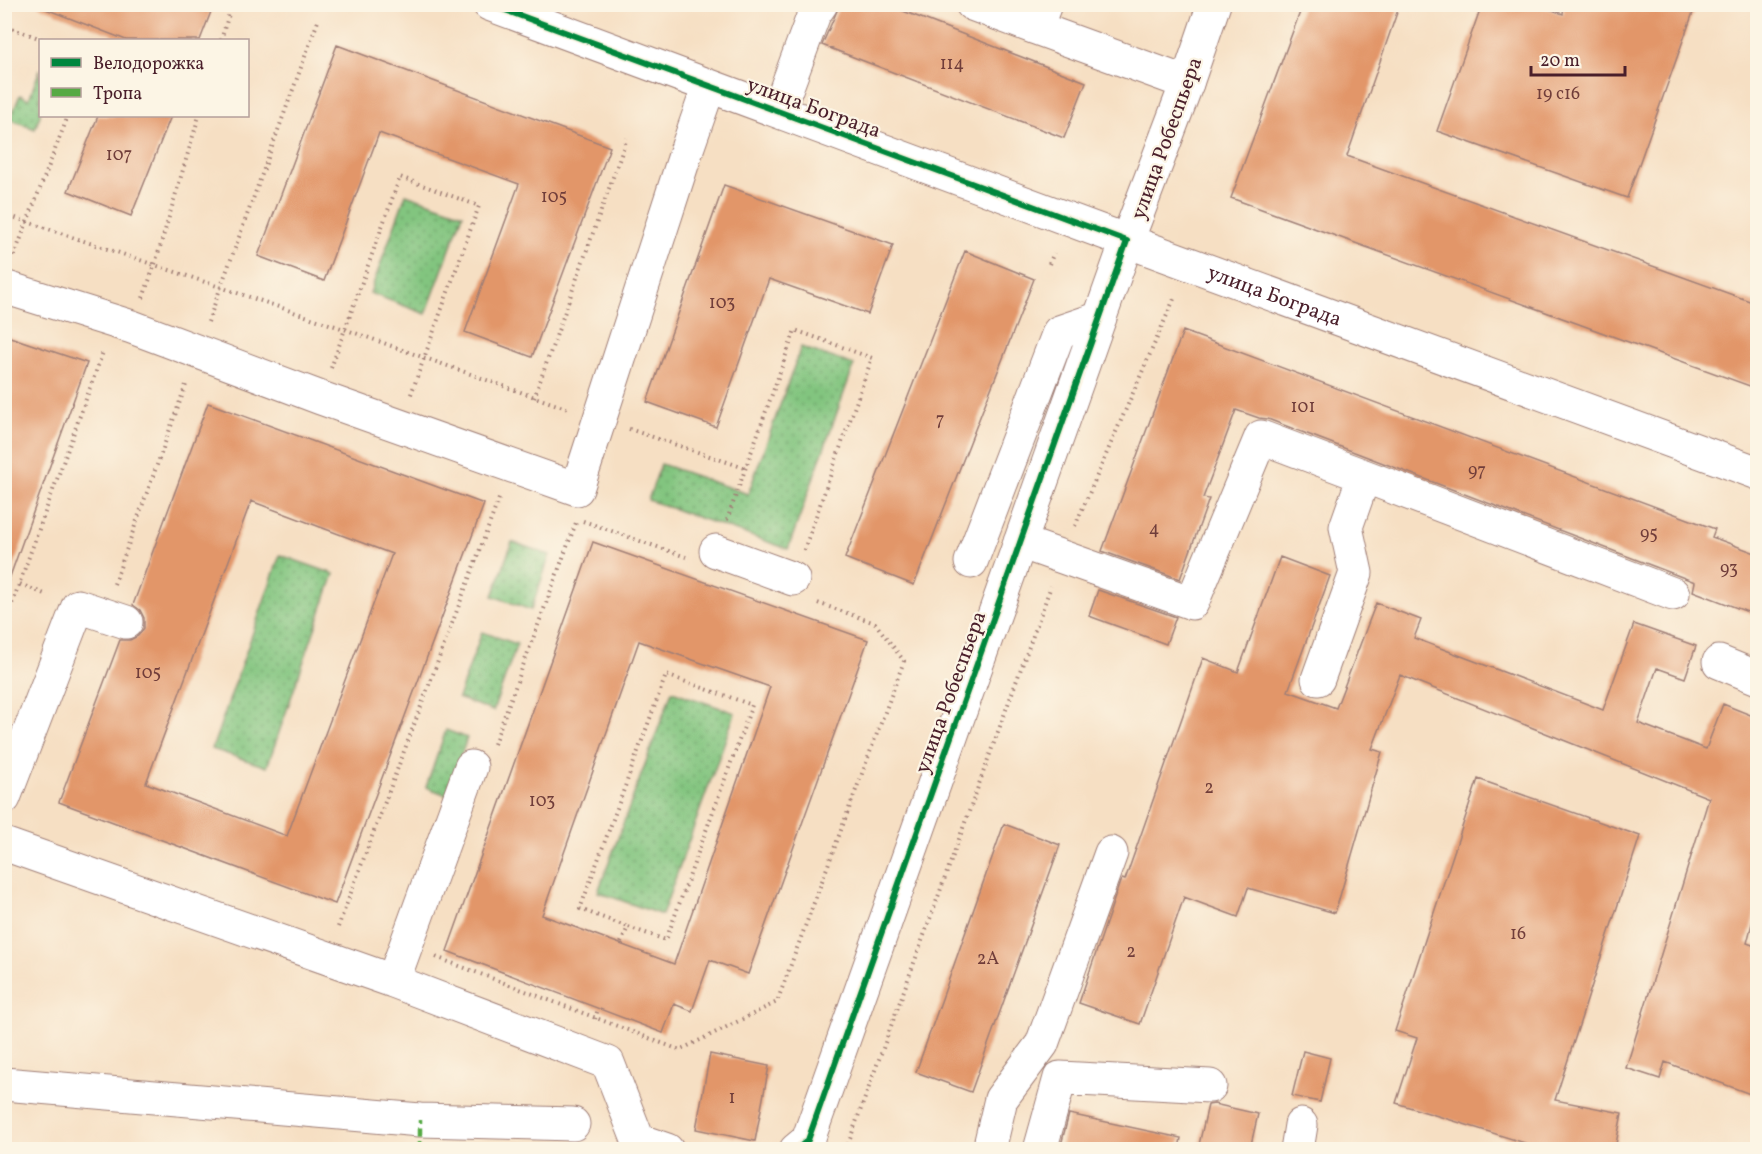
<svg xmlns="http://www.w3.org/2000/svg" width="1762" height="1154" viewBox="0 0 1762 1154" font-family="Vollkorn,serif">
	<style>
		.park { fill: url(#park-dots); stroke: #667255; stroke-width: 1.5 }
		.building { fill: #e29669; fill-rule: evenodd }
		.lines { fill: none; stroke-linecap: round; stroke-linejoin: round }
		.minor-casing { stroke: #a07f77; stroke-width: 35 }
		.major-casing { stroke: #a07f77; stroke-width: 35 }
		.path { stroke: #a07f77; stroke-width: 4; stroke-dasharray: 1.5 4.5; stroke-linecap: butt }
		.minor { stroke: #fff; stroke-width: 33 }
		.major { stroke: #fff; stroke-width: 33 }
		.quiet { stroke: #57aa44; stroke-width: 4.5; stroke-dasharray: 9 4.5; stroke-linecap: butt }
		.cycleway-casing { stroke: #fcf5e5; stroke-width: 10 }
		.cycleway { stroke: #00873e; stroke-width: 6 }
		.labels { text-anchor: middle; stroke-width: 4.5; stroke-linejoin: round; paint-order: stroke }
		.number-label { font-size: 18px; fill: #703d3a }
		.street-label { font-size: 21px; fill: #4a1f2b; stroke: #fcf5e5 }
	</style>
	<defs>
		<pattern id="park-dots" width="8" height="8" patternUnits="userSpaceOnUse" patternTransform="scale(1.5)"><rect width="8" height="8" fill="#82c57f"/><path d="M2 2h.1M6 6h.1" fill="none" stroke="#6c9f68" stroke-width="1.8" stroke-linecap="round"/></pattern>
	</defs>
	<rect width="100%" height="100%" fill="#fcf5e5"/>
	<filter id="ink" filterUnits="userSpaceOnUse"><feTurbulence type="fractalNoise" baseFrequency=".0167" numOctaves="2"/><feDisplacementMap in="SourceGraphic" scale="12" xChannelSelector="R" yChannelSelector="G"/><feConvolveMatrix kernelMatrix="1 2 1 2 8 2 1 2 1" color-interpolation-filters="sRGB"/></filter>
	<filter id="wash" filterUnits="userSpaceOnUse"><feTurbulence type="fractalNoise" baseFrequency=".008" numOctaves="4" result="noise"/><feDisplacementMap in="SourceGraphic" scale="24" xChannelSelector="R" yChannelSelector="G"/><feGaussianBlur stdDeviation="1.35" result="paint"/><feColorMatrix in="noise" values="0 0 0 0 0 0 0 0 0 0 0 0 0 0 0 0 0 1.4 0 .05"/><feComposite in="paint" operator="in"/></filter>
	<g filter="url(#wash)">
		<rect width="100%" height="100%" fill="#f6dfc3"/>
		<!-- park -->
		<path class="park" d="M 40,69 L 40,115 L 35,129 L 10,119 L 20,95 L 29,99 Z
			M 406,194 L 463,214 L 426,314 L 370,293 Z
			M 801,347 L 854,365 L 788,549 L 648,500 L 661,464 L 748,494 Z
			M 512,542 L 550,555 L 531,610 L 493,596 Z
			M 280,555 L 334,574 L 267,767 L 212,749 Z
			M 482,632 L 517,644 L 493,711 L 458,698 Z
			M 672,691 L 735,713 L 662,915 L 598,892 Z
			M 446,730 L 467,738 L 447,795 L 426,787 Z"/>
		<g id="blocks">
			<!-- building -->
			<path class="building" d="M 38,4 L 214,4 L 200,40 L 126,40 L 38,6 Z
				M 840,4 L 885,4 L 1086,82 L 1064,138 L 822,45 Z
				M 1303,4 L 1400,4 L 1347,156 L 1758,304 L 1758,389 L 1231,198 Z
				M 1482,4 L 1535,4 L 1563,14 L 1564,4 L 1696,4 L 1627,198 L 1437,131 Z
				M 337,45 L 610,147 L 532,357 L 465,332 L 519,184 L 379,133 L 324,281 L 258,256 Z
				M 98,116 L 171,116 L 131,216 L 68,191 Z
				M 724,185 L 893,245 L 868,314 L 769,279 L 716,427 L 647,402 Z
				M 965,251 L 1034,279 L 914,585 L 845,558 Z
				M 1183,331 L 1715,529 L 1712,537 L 1758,554 L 1758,616 L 1693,591 L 1695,582 L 1268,419 L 1259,418 L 1236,410 L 1203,498 L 1209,499 L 1180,579 L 1102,551 Z
				M 4,335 L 87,363 L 8,582 L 4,581 Z
				M 208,403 L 484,504 L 335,904 L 59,802 L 120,640 L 130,640 L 138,636 L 144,628 L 144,618 L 140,610 L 133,605 ZM 251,501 L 392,554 L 287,836 L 146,783 Z
				M 593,542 L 868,640 L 748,974 L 710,960 L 692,1011 L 674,1004 L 663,1033 L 447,951 ZM 639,641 L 770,687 L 674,964 L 542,915 Z
				M 1280,557 L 1330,576 L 1288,691 L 1336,708 L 1376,603 L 1421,620 L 1414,638 L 1603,710 L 1634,624 L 1696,646 L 1685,678 L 1657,668 L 1638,723 L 1706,749 L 1723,704 L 1758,718 L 1758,900 L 1747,943 L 1758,947 L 1758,1097 L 1665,1062 L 1660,1079 L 1626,1068 L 1709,798 L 1400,675 L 1372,749 L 1382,752 L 1335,913 L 1248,888 L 1238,917 L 1184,897 L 1140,1024 L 1079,1003 L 1120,882 L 1122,879 L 1125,880 L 1203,658 L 1238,672 Z
				M 1098,590 L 1176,617 L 1166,644 L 1089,616 Z
				M 1478,779 L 1640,836 L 1555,1100 L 1622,1113 L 1615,1149 L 1544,1149 L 1396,1103 L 1417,1038 L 1395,1031 Z
				M 1004,824 L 1060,845 L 971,1092 L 916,1072 Z
				M 1303,1051 L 1330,1058 L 1320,1102 L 1292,1096 Z
				M 710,1054 L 769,1066 L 755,1141 L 696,1129 Z
				M 1214,1104 L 1258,1114 L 1250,1149 L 1198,1149 L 1208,1105 Z
				M 1069,1114 L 1181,1138 L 1179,1149 L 1060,1149 Z"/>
		</g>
	</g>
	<g filter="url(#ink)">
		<use href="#blocks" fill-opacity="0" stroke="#a07f77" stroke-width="1.5"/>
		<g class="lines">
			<defs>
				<path id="minor" d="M 489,4 L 1127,241 L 808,1140 L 796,1150
					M 972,4 L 1036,28 L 1045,4
					M 1036,28 L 1187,83
					M 778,111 L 814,14 L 821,4
					M 4,287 L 132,327 L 321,398 L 577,489 L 688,146 L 709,86
					M 1020,542 L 1192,603 L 1261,437 L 1364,476
					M 716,551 L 793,579
					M 971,562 L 1059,332 L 1100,318
					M 1719,662 L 1758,678
					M 1318,679 L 1356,573 L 1346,527 L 1364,476 L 1673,594
					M 471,767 L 393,981 L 608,1063 L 638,1140 L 667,1150
					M 4,798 L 78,606 L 126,622
					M 4,844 L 393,981
					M 4,1084 L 420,1120 L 573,1124
					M 989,1150 L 1001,1099 L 1042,1044 L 1111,853
					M 1040,1150 L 1060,1078 L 1210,1086
					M 1297,1150 L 1301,1125"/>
				<g id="major">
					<path id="s1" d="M 1214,4 L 1187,83 L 1127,241 L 1758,473"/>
				</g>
			</defs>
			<!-- minor casing -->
			<use href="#minor" class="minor-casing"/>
			<!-- major casing -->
			<use href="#major" class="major-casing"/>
			<!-- path -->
			<path class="path" d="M 221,40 L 232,4
				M 4,43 L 11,28 L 44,40
				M 4,214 L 344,329 L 571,410
				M 14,256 L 68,116
				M 1049,264 L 1054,253
				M 143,298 L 155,264 L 199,116
				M 208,322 L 318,21
				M 331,368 L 400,177 L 479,206 L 410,397
				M 534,398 L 627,138
				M 629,429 L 745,468
				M 727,520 L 795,330 L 872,358 L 804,550
				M 583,521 L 686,557
				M 1075,526 L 1174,299
				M 20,584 L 47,595
				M 114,584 L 187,382
				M 4,626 L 103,352
				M 494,744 L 577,520
				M 338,927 L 500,496
				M 621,943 L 628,927 L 666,940 L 752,705 L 666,675 L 580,909 L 628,927
				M 436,957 L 680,1050 L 777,1002 L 904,661 L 875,623 L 815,602
				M 595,1019 L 598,1009
				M 846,1150 L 1051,586"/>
			<!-- minor -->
			<use href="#minor" class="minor"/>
			<!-- major -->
			<use href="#major" class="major"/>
			<!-- quiet -->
			<path class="quiet" d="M 420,1150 L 420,1120"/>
			<defs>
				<path id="cycleway" d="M 489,4 L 1127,241 L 808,1140 L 796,1150"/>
			</defs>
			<!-- cycleway casing -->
			<use href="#cycleway" class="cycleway-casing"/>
			<!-- cycleway -->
			<use href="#cycleway" class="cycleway"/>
		</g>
	</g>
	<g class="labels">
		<!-- number labels -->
		<g class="number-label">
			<text x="952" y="69">114</text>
			<text x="1558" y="99">19 с16</text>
			<text x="119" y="160">107</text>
			<text x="554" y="202">105</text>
			<text x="722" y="308">103</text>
			<text x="1303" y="412">101</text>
			<text x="940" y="425">7</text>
			<text x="1477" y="476">97</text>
			<text x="1154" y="534">4</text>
			<text x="1649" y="539">95</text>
			<text x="1729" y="574">93</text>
			<text x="148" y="678">105</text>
			<text x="1209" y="793">2</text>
			<text x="542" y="806">103</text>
			<text x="1518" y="939">16</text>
			<text x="1131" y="957">2</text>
			<text x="988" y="964">2А</text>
			<text x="732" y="1103">1</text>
		</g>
		<!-- street labels -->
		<g class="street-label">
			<text transform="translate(814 107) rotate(20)" y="7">улица Бограда</text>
			<text transform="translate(1166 138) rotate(-70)" y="7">улица Робеспьера</text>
			<text dy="7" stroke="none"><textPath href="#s1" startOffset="410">улица Бограда</textPath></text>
			<text transform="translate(950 692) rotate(-70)" y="7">улица Робеспьера</text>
		</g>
	</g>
	<!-- margin -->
	<rect width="1762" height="1154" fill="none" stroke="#fcf5e5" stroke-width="24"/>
	<!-- legend -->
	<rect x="39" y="39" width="210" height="78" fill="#fcf5e5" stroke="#b59f9b" stroke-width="1.5"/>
	<rect x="51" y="58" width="30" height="9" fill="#00873e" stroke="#b59f9b" stroke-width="1.5"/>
	<text x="93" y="69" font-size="18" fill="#4a1f2b">Велодорожка</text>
	<rect x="51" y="88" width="30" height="9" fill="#57aa44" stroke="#b59f9b" stroke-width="1.5"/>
	<text x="93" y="99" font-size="18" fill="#4a1f2b">Тропа</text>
	<!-- scale -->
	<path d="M1531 66v9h94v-9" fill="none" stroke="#4a1f2b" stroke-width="3"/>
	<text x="1540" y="66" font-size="18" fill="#4a1f2b" stroke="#fcf5e5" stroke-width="4.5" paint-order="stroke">20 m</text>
</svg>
